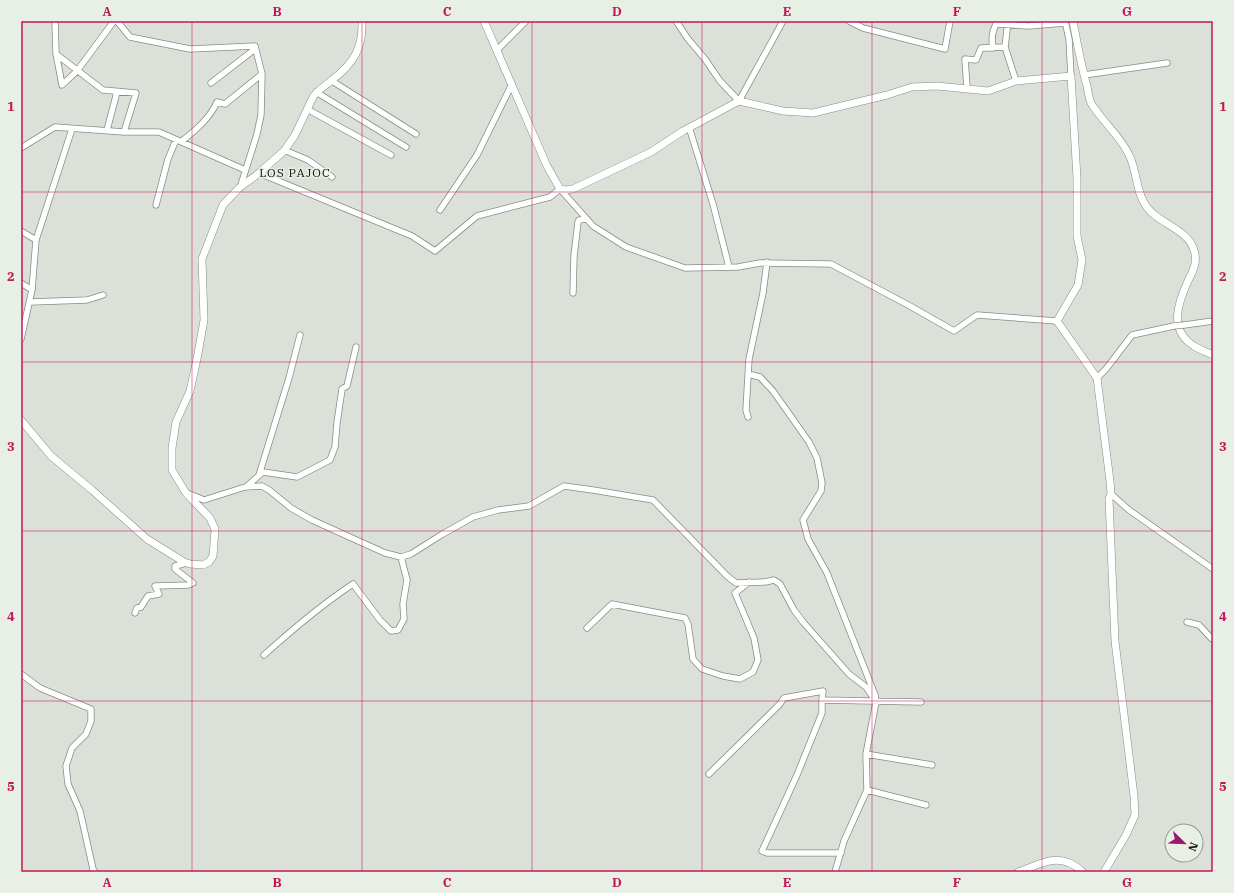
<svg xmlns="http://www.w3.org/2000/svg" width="1234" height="893" viewBox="0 0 1234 893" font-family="'IBM Plex Serif',serif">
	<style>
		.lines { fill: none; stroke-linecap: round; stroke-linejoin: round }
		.minor-casing { stroke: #878c84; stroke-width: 7 }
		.tertiary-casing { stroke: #878c84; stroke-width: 8 }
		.minor { stroke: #fff; stroke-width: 5.5 }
		.tertiary { stroke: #fff; stroke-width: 7 }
		.minor-bridge-casing { stroke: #878c84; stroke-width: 7; stroke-linecap: butt }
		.minor-bridge { stroke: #fff; stroke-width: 5.5 }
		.grid { fill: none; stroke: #c2185b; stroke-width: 1; stroke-opacity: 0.55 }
		.labels { text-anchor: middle; stroke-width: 3; stroke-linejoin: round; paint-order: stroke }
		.quarter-label { font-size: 12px; letter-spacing: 1px; fill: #141713; stroke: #e8efe5 }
		.neatline { fill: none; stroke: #c2185b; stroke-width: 1.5 }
		.grid-label { font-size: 13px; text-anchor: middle; font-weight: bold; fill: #c2185b }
	</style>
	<rect width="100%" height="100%" fill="#dbe1d8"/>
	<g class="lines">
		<defs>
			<path id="minor" d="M 55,21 L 56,53 L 62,85 L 77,71 L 114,21
				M 117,21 L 130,37 L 190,49 L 255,46 L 262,74 L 261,115 L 257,134 L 240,188
				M 676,21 L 688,39 L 705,59 L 720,81 L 739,101 L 783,21
				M 849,21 L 863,28 L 945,49 L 950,21
				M 1008,21 L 1005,47 L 1016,81
				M 1065,21 L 1069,39 L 1071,76
				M 993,48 C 991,39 992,32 996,24 L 1029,26 L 1065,23
				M 497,50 L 526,21
				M 56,54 L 103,90 L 136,93 L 124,132
				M 1084,75 L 1167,63
				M 332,81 L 416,134
				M 211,83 L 255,49
				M 967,88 L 965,59 L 976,60 L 981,48 L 1005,47
				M 316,92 L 406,147
				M 307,109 L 391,155
				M 689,127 L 713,204 L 729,267
				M 107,130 L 117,92
				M 182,141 C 196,130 210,118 217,102 L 225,104 L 262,74
				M 21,148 L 55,127 L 124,132 L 159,132 L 245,170
				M 284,150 L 308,160 L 332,177
				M 259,173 L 412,236 L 435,251 L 477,216 L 550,197 L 560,189 L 593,226 L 626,247 L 685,268 L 738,267 L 760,263 L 831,264 L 910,306 L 954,331 L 977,315 L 1057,321
				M 156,205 L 168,159 L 176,140
				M 440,210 L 477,155 L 512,84
				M 21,231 L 36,240
				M 21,283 L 32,290
				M 573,293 L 574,256 L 578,222 L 579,220 L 587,219
				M 30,302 L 87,300 L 103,295
				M 1184,325 L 1213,321
				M 21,339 L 32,290 L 36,240 L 72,129
				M 752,375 L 760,377 L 773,391 L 809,442 L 817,458 L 822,483 L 821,491 L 803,520 L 808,539 L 827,573 L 875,695 L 876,702 L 866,754 L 867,790 L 844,841 L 835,872
				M 1097,378 L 1106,369 L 1132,335 L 1174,326
				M 748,417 L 746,410 L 749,359 L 763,293 L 767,262
				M 259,475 L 289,378 L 300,335
				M 246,487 L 263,472 L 297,477 L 330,460 L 335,447 L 337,423 L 342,389 L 347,386 L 356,347
				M 187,493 L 204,500 L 245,487 L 262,486 L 269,490 L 291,508 L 312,520 L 385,553 L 401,557 L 411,554 L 441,535 L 473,517 L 498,510 L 529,506 L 564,486 L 593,490 L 653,500 L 727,576 L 736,583 L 765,582 L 774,580 L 780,584 L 794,610 L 803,622 L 849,674 L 866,687 L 876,702
				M 1111,494 L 1129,510 L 1213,569
				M 135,613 L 137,608 L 141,607 L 148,596 L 159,594 L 155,586 L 188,585 L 193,583 L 175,569 L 175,566 L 183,564 L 184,562
				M 1187,622 L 1199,625 L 1212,639 L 1213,639
				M 587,628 L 612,604 L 685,618 L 688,624 L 693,659 L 702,669 L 723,676 L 740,679 L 753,672 L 758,660 L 754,638 L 735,593 L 749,582
				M 264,655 C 293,629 321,605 353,584 L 380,620 L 391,631 L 398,630 L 404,619 L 403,604 L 407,580 L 401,557
				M 21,674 L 40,688 L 91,709 L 91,721 L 86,734 L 72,748 L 66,766 L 68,784 L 80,811 L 93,869 L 95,872
				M 822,700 L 822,713 L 797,775 L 762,851 L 767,853 L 841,853
				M 866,754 L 932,765
				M 709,774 L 779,705 L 784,698 L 823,691 L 822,700 L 921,702
				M 867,790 L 926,805"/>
			<path id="tertiary" d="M 484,21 L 547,166 L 560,189 L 566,190 L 573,189 L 651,152 L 683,131 L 739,101 L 783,111 L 813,113 L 887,95 L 912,87 L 937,86 L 988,91 L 1016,81 L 1071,76 L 1077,178 L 1077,236 L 1082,260 L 1078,285 L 1057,321 L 1097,378 L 1110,481 L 1111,494 L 1109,499 L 1115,641 L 1134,796 L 1135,815 L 1126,835 L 1104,872
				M 1073,21 C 1077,43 1081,65 1087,86 C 1088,92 1089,98 1091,103 C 1093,107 1096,110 1098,113 C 1109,128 1123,140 1130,157 C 1137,172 1136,192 1146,206 C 1158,224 1187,228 1194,250 C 1198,262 1193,271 1188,281 C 1178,303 1168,330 1194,346 C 1200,350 1207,352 1213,355
				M 21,420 L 51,456 L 92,490 L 147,539 L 184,562 L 190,564 L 203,565 L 209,562 L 213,556 L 215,529 L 210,518 L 186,493 L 172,470 L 172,448 L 176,422 L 190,391 L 197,359 L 204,320 L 202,259 L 223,205 L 239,188 L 259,173 L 284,151 L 295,135 L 313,97 C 318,90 325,86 332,80 C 353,64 363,49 362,21
				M 1018,872 C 1043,863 1060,851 1083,872"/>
		</defs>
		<!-- minor casing -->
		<use href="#minor" class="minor-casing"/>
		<!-- tertiary casing -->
		<use href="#tertiary" class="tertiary-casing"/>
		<!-- minor -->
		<use href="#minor" class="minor"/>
		<!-- tertiary -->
		<use href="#tertiary" class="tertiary"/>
		<defs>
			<path id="minor-bridge" d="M 1174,326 L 1184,325"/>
		</defs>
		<!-- minor-bridge casing -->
		<use href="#minor-bridge" class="minor-bridge-casing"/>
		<!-- minor-bridge -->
		<use href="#minor-bridge" class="minor-bridge"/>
	</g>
	<!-- grid -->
	<path class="grid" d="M 192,21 L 192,872M 362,21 L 362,872M 532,21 L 532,872M 702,21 L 702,872M 872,21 L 872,872M 1042,21 L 1042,872M 21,192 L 1213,192M 21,362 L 1213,362M 21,531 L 1213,531M 21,701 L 1213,701"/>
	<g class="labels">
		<!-- quarter labels -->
		<g class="quarter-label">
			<text x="295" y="177">LOS PAJOC</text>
		</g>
	</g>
	<!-- border -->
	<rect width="1234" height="893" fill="none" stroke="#e8efe5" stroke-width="44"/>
	<!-- north arrow -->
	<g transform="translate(1184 843) rotate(113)"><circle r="19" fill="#e8efe5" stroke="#939991"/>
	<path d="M0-3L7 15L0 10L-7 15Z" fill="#991a70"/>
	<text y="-6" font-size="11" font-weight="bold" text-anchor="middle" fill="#141713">N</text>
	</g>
	<rect x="22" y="22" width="1190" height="849" class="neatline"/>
	<g class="grid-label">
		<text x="107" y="16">A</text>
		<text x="277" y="16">B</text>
		<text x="447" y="16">C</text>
		<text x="617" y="16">D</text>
		<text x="787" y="16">E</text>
		<text x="957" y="16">F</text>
		<text x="1127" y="16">G</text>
		<text x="11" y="111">1</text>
		<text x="1223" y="111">1</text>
		<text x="11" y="281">2</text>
		<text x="1223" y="281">2</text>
		<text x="11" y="451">3</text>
		<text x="1223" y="451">3</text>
		<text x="11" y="621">4</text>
		<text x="1223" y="621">4</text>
		<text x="11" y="791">5</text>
		<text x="1223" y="791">5</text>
		<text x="107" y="887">A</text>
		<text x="277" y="887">B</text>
		<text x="447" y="887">C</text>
		<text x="617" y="887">D</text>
		<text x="787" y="887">E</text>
		<text x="957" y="887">F</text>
		<text x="1127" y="887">G</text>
	</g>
</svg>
